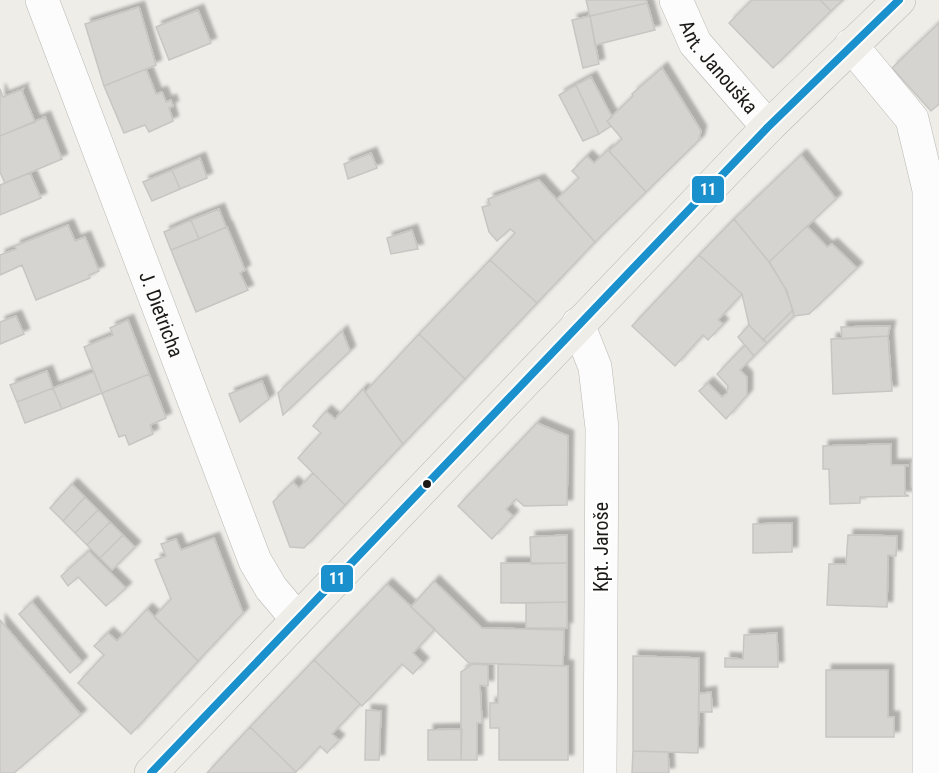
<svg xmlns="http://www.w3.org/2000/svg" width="939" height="773" viewBox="0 0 939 773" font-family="'Roboto Condensed',sans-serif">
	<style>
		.building { fill: #d5d4d0; stroke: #c8c6c2; stroke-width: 1.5; filter: url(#shadow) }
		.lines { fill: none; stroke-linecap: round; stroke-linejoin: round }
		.minor-casing { stroke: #b9b8b4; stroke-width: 34 }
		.secondary-casing { stroke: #b9b8b4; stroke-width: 34 }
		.minor { stroke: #fcfcfc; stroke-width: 33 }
		.secondary { stroke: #efede8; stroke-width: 33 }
		.bus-1-casing { stroke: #fff; stroke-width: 12 }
		.bus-1 { stroke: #1a91cc; stroke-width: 8 }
		.bus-dot { fill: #1b1916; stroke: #fff; stroke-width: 2 }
		.labels { text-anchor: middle; stroke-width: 5; stroke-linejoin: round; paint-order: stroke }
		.street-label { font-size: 20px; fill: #1b1916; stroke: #fff }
		.line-badge { stroke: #fff; stroke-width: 2 }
		.badge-label { font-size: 16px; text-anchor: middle; font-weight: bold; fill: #fff }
	</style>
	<defs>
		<filter id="shadow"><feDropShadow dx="5.5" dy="-5.5" stdDeviation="1.5" flood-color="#0004"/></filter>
	</defs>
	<rect width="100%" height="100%" fill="#eeede8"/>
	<!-- building -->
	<path class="building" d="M 586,0 L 646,0 L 647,3 L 590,16 Z
		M 752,0 L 820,0 L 831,11 L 773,68 L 729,23 Z
		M 820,0 L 843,0 L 831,11 Z
		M 647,3 L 655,30 L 595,45 L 590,16 Z
		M 139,7 L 156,65 L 104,86 L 85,24 Z
		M 198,10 L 211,43 L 169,60 L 156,27 Z
		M 590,16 L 599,64 L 583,68 L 572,20 Z
		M 939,23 L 939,104 L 931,111 L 892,68 Z
		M 662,68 L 701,131 L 699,140 L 646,192 L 609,151 L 622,139 L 607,121 L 633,96 L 632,94 Z
		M 146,69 L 156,94 L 162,92 L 166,102 L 171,100 L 173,106 L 169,108 L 173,121 L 149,132 L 145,125 L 124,133 L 104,86 Z
		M 591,77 L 612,117 L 607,121 L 611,126 L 599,134 L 576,85 Z
		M 576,85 L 599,134 L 583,141 L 559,95 Z
		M 0,89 L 3,97 L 23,89 L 22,91 L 35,122 L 0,136 Z
		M 45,117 L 62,159 L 5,183 L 0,172 L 0,136 Z
		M 608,150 L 646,192 L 595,242 L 557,199 L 579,178 L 572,171 L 587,156 L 594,163 Z
		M 371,153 L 377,168 L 348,179 L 344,164 Z
		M 801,155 L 836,199 L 769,262 L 734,219 Z
		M 200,158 L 207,178 L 180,189 L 172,170 Z
		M 172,170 L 180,189 L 152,201 L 143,182 Z
		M 30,173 L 41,198 L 0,215 L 0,185 Z
		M 539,180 L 595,242 L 537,303 L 490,260 L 515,233 L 510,229 L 497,241 L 489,232 L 482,207 L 490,205 L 488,199 Z
		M 219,209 L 226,227 L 199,239 L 191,220 Z
		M 734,219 L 770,263 L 785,288 L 793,310 L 763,340 L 749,325 L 742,294 L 699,255 Z
		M 191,220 L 199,239 L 171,250 L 164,232 Z
		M 68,225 L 75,241 L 85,237 L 99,271 L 89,275 L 90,278 L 36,300 L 22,265 L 0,275 L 0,255 L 16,249 L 15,246 Z
		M 807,226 L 827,247 L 832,244 L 857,268 L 809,314 L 794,316 L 787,291 L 769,262 Z
		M 227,227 L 245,270 L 240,273 L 248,290 L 196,312 L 171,250 Z
		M 412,230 L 418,249 L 391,254 L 387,238 Z
		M 699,255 L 742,294 L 718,320 L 723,324 L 708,340 L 703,335 L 675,366 L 632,326 Z
		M 490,260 L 537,303 L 465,379 L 419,334 Z
		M 793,310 L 794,316 L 767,343 L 763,340 Z
		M 16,316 L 24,334 L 0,344 L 0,322 Z
		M 128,320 L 149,374 L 102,393 L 84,347 L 113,335 L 110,328 Z
		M 749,325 L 767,343 L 754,356 L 738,337 Z
		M 890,326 L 888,336 L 842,339 L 841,327 Z
		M 342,331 L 350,351 L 283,415 L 278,393 Z
		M 419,334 L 465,379 L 403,444 L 365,392 Z
		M 888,336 L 892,391 L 833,394 L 831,339 Z
		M 745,345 L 754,356 L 740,370 L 747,377 L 747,395 L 726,419 L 699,391 L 708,383 L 722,397 L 727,393 L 728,386 L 717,374 Z
		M 47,371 L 53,388 L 17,402 L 10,385 Z
		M 94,372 L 102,393 L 62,409 L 53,388 Z
		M 149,374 L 166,418 L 150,425 L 153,434 L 129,445 L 125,435 L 119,437 L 102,393 Z
		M 262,381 L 269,399 L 240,422 L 229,394 Z
		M 53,388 L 62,409 L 25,423 L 17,402 Z
		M 363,389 L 403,444 L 345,505 L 298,458 L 321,433 L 313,426 L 326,411 L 335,419 Z
		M 537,423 L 568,436 L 567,505 L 524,506 L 516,499 L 506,509 L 513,516 L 492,539 L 458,506 Z
		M 891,444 L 891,465 L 908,465 L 908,466 L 905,466 L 905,494 L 909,496 L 860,497 L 860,503 L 830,504 L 829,469 L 823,469 L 823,446 Z
		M 313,473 L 345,505 L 304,548 L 290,547 L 273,502 L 293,482 L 299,488 Z
		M 72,484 L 85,497 L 63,521 L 50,508 Z
		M 85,497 L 98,510 L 75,533 L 63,521 Z
		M 98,510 L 110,522 L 87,545 L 75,533 Z
		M 110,522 L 123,535 L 100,558 L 87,545 Z
		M 792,523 L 792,552 L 753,553 L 753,524 Z
		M 123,535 L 135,547 L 112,570 L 100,558 Z
		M 567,535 L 567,563 L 531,564 L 530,537 Z
		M 848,535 L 897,536 L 896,556 L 888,555 L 887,607 L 827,605 L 829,564 L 846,564 Z
		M 214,538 L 243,613 L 198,661 L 154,617 L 171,599 L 155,560 L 166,556 L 161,544 L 176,539 L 181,550 Z
		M 89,551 L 126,588 L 106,606 L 78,577 L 68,586 L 61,576 Z
		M 501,563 L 567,563 L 567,602 L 501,603 Z
		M 434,581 L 482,628 L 564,630 L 563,666 L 469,663 L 411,607 Z
		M 387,584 L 435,629 L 413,653 L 423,663 L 413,674 L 402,664 L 362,706 L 314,660 Z
		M 32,602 L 82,662 L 70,673 L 19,614 Z
		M 567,602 L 567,628 L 526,628 L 526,603 Z
		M 147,609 L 198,661 L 131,734 L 78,683 L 104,655 L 94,646 L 108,633 L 117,641 Z
		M 0,620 L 81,715 L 14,773 L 0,773 Z
		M 777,633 L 778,667 L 725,667 L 725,658 L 743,659 L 744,635 Z
		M 633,656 L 699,658 L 698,753 L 633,751 Z
		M 314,660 L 360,704 L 332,734 L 339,740 L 327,753 L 320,746 L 296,772 L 250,727 Z
		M 473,664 L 488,665 L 488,686 L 480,685 L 482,723 L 477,723 L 477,760 L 461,760 L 461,672 Z
		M 498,664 L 568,666 L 568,760 L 499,760 L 499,728 L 490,728 L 490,703 L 498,703 Z
		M 826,670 L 888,670 L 888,717 L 894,717 L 894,737 L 826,737 Z
		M 711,692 L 712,712 L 699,712 L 699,694 Z
		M 366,710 L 381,711 L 379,760 L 365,760 Z
		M 250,727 L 296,772 L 295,773 L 207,773 Z
		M 462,729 L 461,760 L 428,760 L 428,730 Z
		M 633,751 L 668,752 L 669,773 L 632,773 Z"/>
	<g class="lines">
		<defs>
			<g id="minor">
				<path id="s1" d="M 42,0 L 255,561 L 271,588 L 297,619"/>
				<path id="s2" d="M 676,0 L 695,43 L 768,127"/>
				<path d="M 851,45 L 912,119 L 929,190 L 929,773"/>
				<path d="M 578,324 L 595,367 L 602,428 L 600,773"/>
			</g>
			<path id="secondary" d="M 151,773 L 768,127 L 899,0"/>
		</defs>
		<!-- minor casing -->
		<use href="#minor" class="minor-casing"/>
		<!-- secondary casing -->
		<use href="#secondary" class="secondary-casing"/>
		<!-- minor -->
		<use href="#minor" class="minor"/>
		<!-- secondary -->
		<use href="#secondary" class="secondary"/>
		<defs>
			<path id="bus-1" d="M 151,773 L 768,127 L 899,0"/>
		</defs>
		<!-- bus-1 casing -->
		<use href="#bus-1" class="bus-1-casing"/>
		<!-- bus-1 -->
		<use href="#bus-1" class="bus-1"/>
	</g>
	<!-- markers -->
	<circle class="bus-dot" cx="427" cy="484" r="5"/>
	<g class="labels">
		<!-- street labels -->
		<g class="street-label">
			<text dy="7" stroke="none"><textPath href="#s2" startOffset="80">Ant. Janouška</textPath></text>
			<text dy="7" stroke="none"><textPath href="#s1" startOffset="336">J. Dietricha</textPath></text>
			<text transform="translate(601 547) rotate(-90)" y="7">Kpt. Jaroše</text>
		</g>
	</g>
	<g class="line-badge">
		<rect x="691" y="175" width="34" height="29" rx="6" fill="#1a91cc"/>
		<rect x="320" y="564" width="34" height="29" rx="6" fill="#1a91cc"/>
	</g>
	<g class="badge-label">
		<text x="708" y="195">11</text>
		<text x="337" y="584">11</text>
	</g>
</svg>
